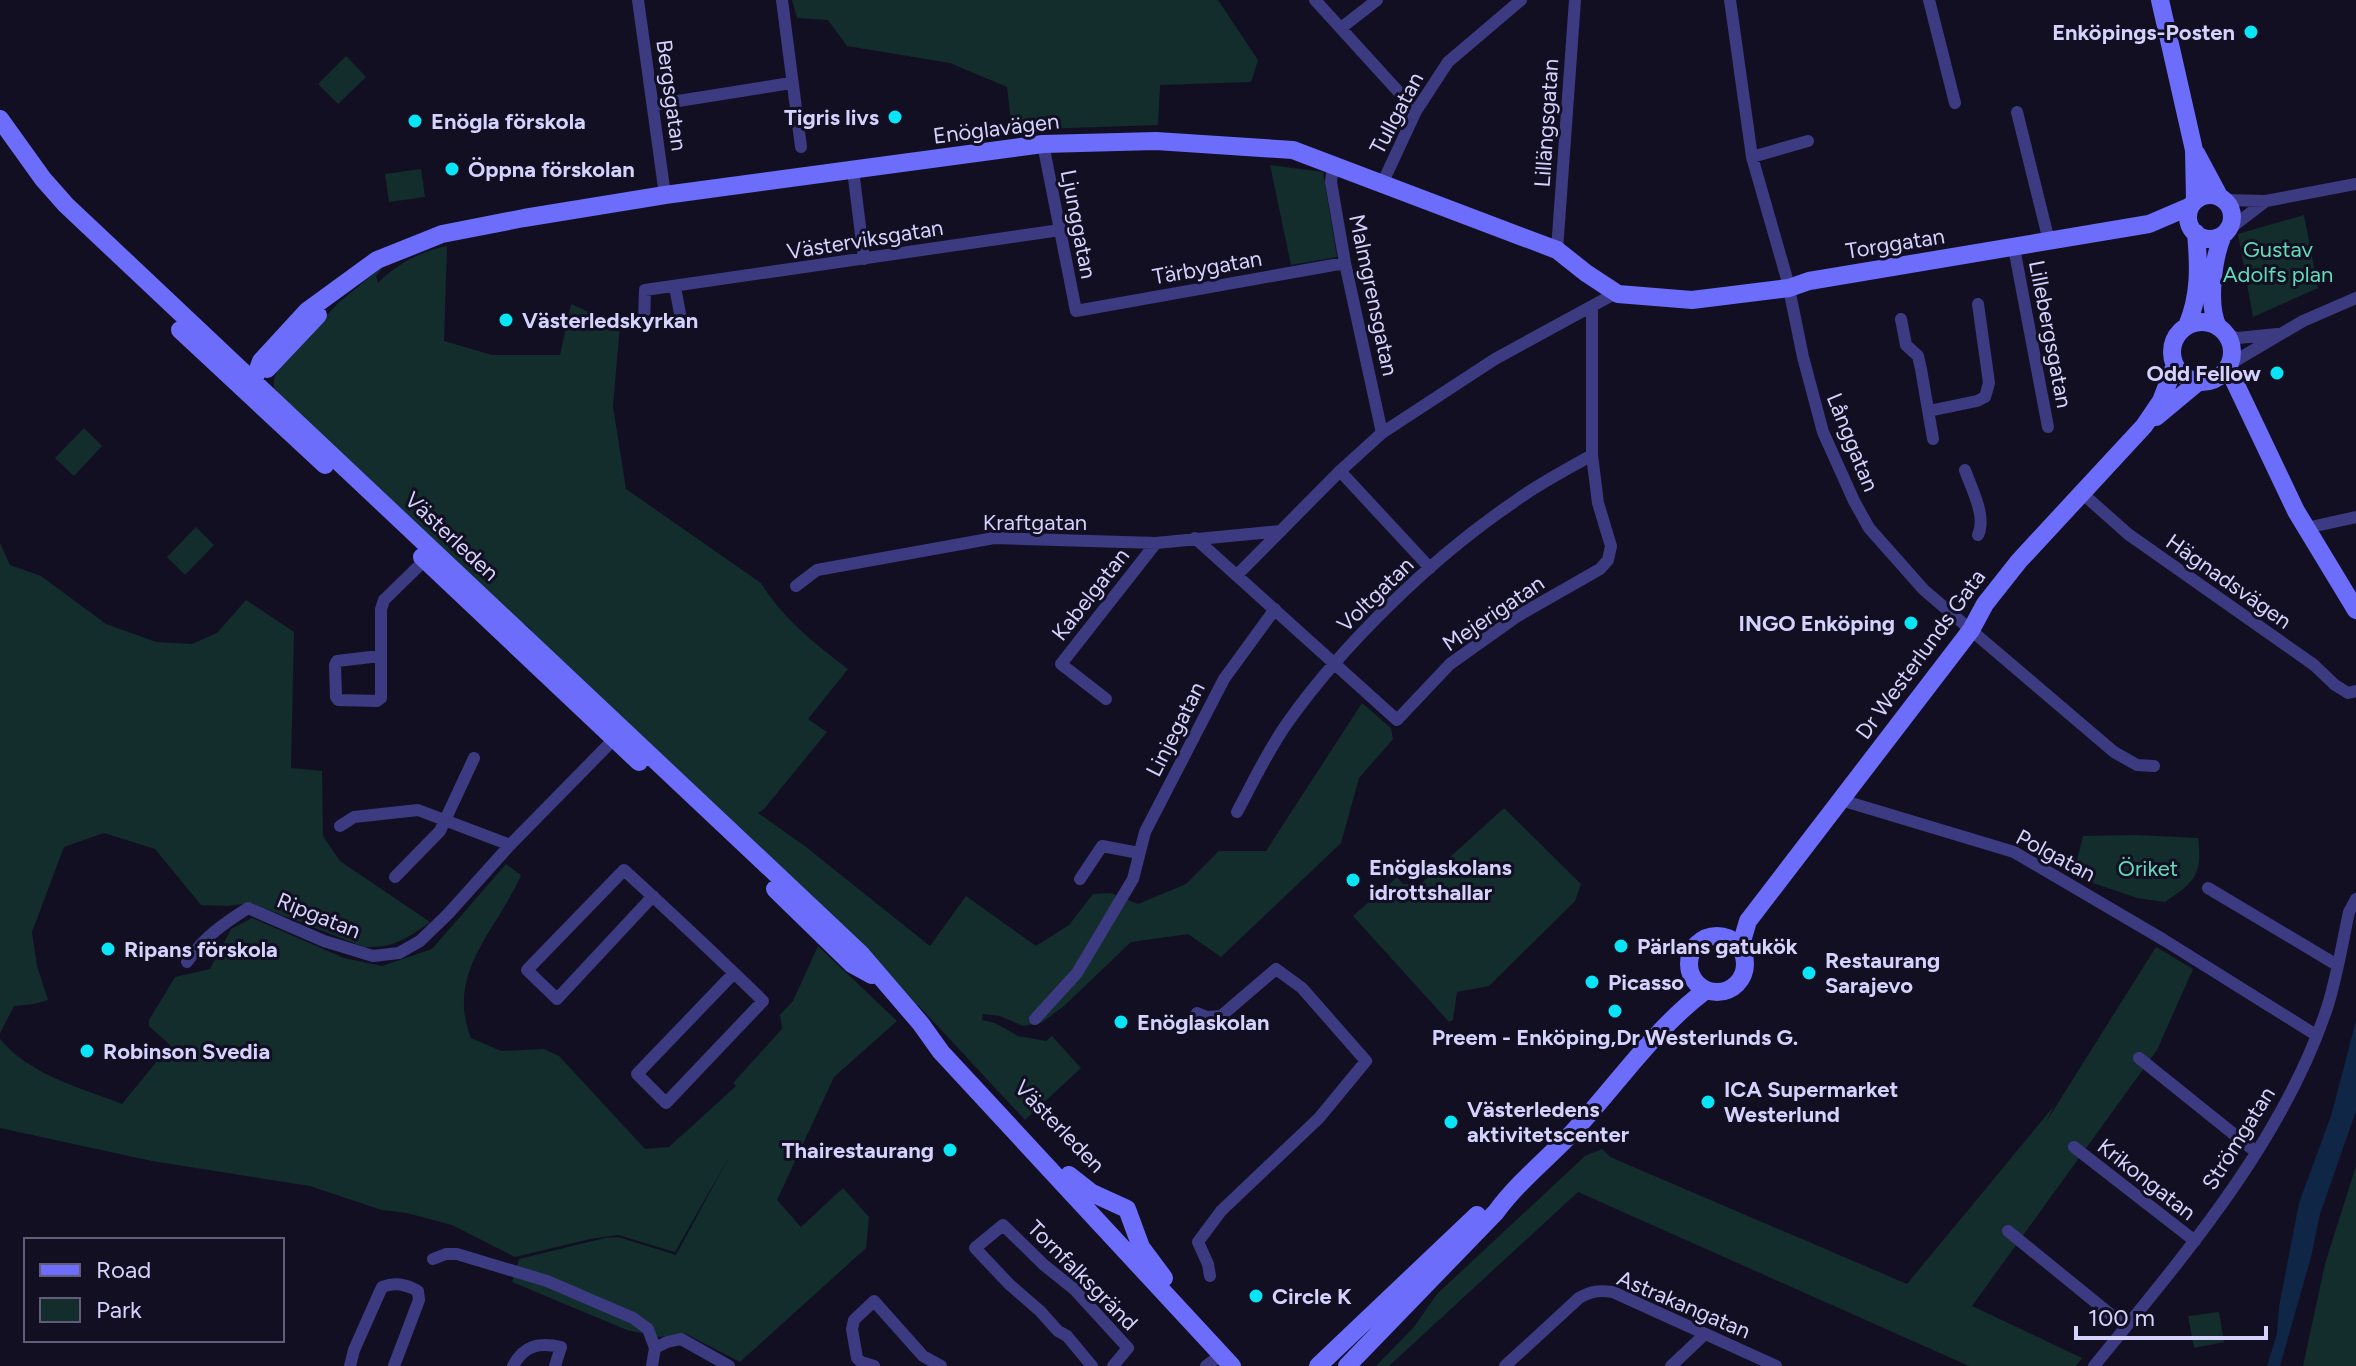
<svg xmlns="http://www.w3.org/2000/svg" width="2356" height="1366" viewBox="0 0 2356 1366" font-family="Figtree,sans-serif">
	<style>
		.green { fill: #122d2c }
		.water { fill: #0f2647 }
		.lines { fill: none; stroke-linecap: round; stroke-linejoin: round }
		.street { stroke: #3c3b81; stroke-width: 12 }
		.secondary { stroke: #6c6dfb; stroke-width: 18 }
		.poi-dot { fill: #07e5f6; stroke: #120f23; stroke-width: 3 }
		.labels { text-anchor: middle; stroke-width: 6; stroke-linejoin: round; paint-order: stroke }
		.poi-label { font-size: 22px; font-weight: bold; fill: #d6d2fe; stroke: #120f23; text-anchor: start }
		.street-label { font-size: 22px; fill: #d6d2fe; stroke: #120f23 }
		.park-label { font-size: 22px; fill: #60dcba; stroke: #120f23 }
	</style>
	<rect width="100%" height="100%" fill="#120f23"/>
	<!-- green -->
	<path class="green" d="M 792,0 L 1218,0 L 1258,60 L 1251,82 L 1160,85 L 1158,125 L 1012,130 L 1007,87 L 950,63 L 847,46 L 828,20 L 797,18 Z
		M 346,56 L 366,77 L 338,104 L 318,84 Z
		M 1270,165 L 1323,172 L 1337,257 L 1291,265 Z
		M 421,169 L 425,197 L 389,202 L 385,174 Z
		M 2304,215 L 2318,288 L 2253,317 L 2238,234 Z
		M 447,246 L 444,341 L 492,355 L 560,355 L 571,304 L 620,326 L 613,406 L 626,489 L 761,583 C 783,619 815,644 848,669 L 808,719 L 827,732 L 764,809 L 758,813 L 806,847 L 930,946 L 966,896 L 1036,946 L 1069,925 L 1093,894 L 1111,893 L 1138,904 L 1186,884 L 1219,851 L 1266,851 L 1362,703 L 1391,728 L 1393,739 L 1359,778 L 1341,843 L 1221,957 L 1188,934 L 1131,942 L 1064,1006 L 1041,1023 L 1023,1026 L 1000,1016 L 983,1014 L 982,1020 L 995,1023 L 1018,1036 L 1046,1041 L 1052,1036 L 1081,1068 L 1025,1120 L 919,1006 L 908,1000 L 535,640 C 533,626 524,623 511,619 L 276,395 C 272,383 273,377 280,367 L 338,303 L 386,264 L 376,276 L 378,283 C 395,265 421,251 447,246 Z
		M 84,428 L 102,446 L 74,476 L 55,458 Z
		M 196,527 L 214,545 L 185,575 L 167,557 Z
		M 0,543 L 10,565 L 41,576 L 106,624 L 156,642 L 192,644 L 217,633 L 246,600 L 294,632 L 291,768 L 322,771 L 323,836 L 340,861 L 430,922 C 406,939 394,948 364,947 L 251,903 L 227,906 L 201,905 L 155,849 L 104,833 L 64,847 L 32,932 L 37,966 L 48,1000 L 34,1004 L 14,1006 L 0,1033 Z
		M 1504,808 L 1581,884 L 1575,901 L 1489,986 L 1457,992 L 1453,1020 L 1449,1022 L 1353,916 L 1397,877 L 1403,884 L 1412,884 L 1416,888 Z
		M 2136,835 L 2198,838 C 2203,875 2194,882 2165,902 L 2137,898 L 2093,883 L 2076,864 L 2083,836 Z
		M 506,864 L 521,875 C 497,931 445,972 471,1038 L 501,1051 L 544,1049 L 559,1056 L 645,1149 L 669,1147 L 736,1086 L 733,1083 L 782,1029 L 780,1015 L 793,1001 L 818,946 L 897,1021 L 834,1077 L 777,1200 L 801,1227 L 843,1188 L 869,1217 L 866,1248 L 740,1362 L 686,1334 L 660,1337 L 627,1330 L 512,1282 L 519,1259 L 605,1238 L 618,1237 L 676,1255 L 729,1157 L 675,1252 L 618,1235 L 590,1239 L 515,1257 L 452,1225 L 407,1213 L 382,1210 L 310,1186 L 152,1161 L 0,1128 L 0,1039 C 30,1075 79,1087 122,1104 L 170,1045 L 149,1026 L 149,1020 L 175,977 L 210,969 L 231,929 L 252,918 L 344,958 L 382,966 L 432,949 Z
		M 2156,947 L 2193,969 L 2157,1050 L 1972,1306 L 2082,1358 L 2076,1366 L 1969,1366 L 1578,1192 L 1389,1366 L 1376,1366 L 1414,1327 L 1437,1294 L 1585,1156 L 1602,1149 L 1610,1157 L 1907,1284 L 2054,1106 L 2046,1122 Z
		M 2356,1166 L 2356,1366 L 2303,1366 L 2325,1264 Z
		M 2219,1312 L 2224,1342 L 2194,1348 L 2188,1316 Z"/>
	<!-- water -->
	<path class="water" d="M 2356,1021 L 2356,1111 L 2320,1214 L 2311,1257 L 2280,1366 L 2267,1366 L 2277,1334 L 2279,1307 L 2299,1203 L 2331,1116 Z"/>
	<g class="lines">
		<!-- street -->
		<path class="street" d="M 638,0 L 665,195
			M 782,0 L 801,147
			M 1315,0 L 1416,111
			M 1730,0 L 1752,157 L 1787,279 L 1803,357 L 1823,432 L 1854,501 L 1869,528 L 1924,590 L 2114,752 L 2137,765 L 2154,766
			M 1929,0 L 1955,103
			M 1341,28 L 1377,0
			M 653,105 L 791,83
			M 2017,112 L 2049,241
			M 1043,144 L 1076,311 L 1345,263
			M 1752,157 L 1808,141
			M 1333,165 L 1331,182 L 1345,263 L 1382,433
			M 853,170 L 864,259
			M 1382,184 L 1416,111 L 1448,62 L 1521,0
			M 2225,200 L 2266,201 L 2356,184
			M 2228,230 L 2266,201
			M 2014,248 L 2048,427
			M 1557,250 L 1575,0
			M 675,287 L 681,319 L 644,324 L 645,290 L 1060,230
			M 1901,319 L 1906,345 L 1918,356 L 1921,369 L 1933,439
			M 2227,335 L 2238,338 L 2277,334
			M 2230,364 L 2303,321 L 2356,298
			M 1929,411 L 1977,401 L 1985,397 L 1989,383 L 1978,304
			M 1965,470 C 1971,488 1987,516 1978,535
			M 1340,471 L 1430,568
			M 2083,494 L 2128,534 L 2314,665 L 2335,685 L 2348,693 L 2356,691
			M 2306,528 L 2356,517
			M 1195,538 L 1397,720 L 1450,664 L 1516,617 L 1600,569 L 1608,560 L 1611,546 L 1598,503 L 1592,455 L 1592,308
			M 1237,575 L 1340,471 L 1382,433 L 1495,359 L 1616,293
			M 796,586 L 817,570 L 994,538 L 1156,543 L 1281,531
			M 380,656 L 337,661 L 335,665 L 336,697 L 338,700 L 377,701 L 381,698 L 381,609 L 384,600 L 429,556
			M 1106,699 L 1061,664 L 1156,543
			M 1841,800 L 2014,852 L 2164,940 L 2316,1035
			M 1237,812 C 1253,782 1268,750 1288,722 C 1344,643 1434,556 1514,502 C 1538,484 1566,470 1592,455
			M 340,826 L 354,817 L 418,810 L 510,845
			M 395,877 L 440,831 L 474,758
			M 1080,879 L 1102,846 L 1139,853
			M 2208,888 L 2337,965
			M 653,896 L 557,999 L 527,970 L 624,870 C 671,913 718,957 763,1001 L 666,1103 L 637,1074 L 734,973
			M 187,962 C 204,937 223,924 248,908 L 324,941 L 373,956 L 399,953 L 420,941 L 448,914 L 510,845 L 618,735
			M 1197,1013 L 1207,1017 L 1221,1016 L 1276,969 L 1302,988 L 1366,1061 L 1319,1118 L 1221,1211 L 1198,1242 L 1208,1264 L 1210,1276
			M 1035,1019 L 1077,973 L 1133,879 L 1145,832 L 1224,679 L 1275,609
			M 2139,1058 L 2256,1152
			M 2074,1147 L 2195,1241
			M 2008,1231 L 2126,1327
			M 433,1259 L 446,1254 L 457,1254 L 547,1281 L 633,1318 L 648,1329 L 655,1348
			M 350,1366 L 354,1350 L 382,1287 C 395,1282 405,1284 418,1291 L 419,1300 L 394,1366
			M 513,1366 C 524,1345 540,1342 561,1347 L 555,1366
			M 652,1366 L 655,1348 L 667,1342 L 681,1339 L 729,1366
			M 874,1366 L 861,1362 L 857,1358 L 852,1329 L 854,1320 L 874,1301 L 923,1356 L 941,1366
			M 1092,1366 L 1067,1336 L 1058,1331 L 1040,1311 L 1009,1284 L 975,1248 L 1003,1225 L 1044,1265 L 1074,1289 L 1128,1348 L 1113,1366
			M 1206,1366 L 1222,1354
			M 1505,1366 L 1579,1298 C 1591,1291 1599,1290 1613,1292 L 1776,1366
			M 1671,1366 L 1704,1335
			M 2094,1366 C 2182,1258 2282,1143 2327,1008 C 2337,977 2342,944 2349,912 L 2356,899"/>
		<!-- secondary -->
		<path class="secondary" d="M 2160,0 L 2194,150 L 2195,200
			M 0,119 L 43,179 L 66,205 L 861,954 L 921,1024 L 941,1052 L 1232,1366
			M 2196,153 L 2219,196
			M2188 217a22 22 0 1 1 44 0a22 22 0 1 1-44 0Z
			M2172 352a30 30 0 1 1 60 0a30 30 0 1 1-60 0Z
			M 2187,326 C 2200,295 2199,266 2196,233
			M 2218,327 C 2207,305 2213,258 2223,235
			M 180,330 L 325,465
			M 2228,368 L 2296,511 L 2356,610
			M 267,369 L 318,315
			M 254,380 L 261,361 L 307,311 L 377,260 L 442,234 L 524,218 L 665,195 L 1043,144 L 1156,141 L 1293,150 L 1557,250 L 1586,273 L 1618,294 L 1692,300 L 1789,288 L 1809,281 L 2149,224 L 2191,206
			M 2156,417 L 2198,382
			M 422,557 L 639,762
			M 775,889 L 852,964 L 872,975
			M1689 964a28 28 0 1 1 56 0a28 28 0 1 1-56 0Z
			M 1740,948 L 1748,921 L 1971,630 L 1985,604 L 2019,561 L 2144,426 L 2161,401 L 2175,365
			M 1069,1175 L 1092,1193 L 1127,1209 L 1141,1247 L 1164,1278
			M 1318,1366 L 1477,1215
			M 1347,1366 L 1496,1212 C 1518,1182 1546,1160 1572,1133 C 1617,1085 1653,1030 1706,990"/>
	</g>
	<!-- markers -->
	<g class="poi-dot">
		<circle cx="2251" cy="32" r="8"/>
		<circle cx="895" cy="117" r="8"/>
		<circle cx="415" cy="121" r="8"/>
		<circle cx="452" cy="169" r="8"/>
		<circle cx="506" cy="320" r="8"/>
		<circle cx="2277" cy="373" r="8"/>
		<circle cx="1911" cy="623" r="8"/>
		<circle cx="1353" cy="880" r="8"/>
		<circle cx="1621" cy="946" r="8"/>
		<circle cx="108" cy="949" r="8"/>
		<circle cx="1809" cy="973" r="8"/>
		<circle cx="1592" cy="982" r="8"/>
		<circle cx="1615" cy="1011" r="8"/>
		<circle cx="1121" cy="1022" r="8"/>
		<circle cx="87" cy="1051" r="8"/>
		<circle cx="1708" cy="1102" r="8"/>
		<circle cx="1451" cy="1122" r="8"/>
		<circle cx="950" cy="1150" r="8"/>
		<circle cx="1256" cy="1296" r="8"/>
	</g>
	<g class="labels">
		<!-- poi labels -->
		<g class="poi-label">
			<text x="2235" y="40" text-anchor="end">Enköpings-Posten</text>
			<text x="879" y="125" text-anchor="end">Tigris livs</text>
			<text x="431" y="129">Enögla förskola</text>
			<text x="468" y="177">Öppna förskolan</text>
			<text x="522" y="328">Västerledskyrkan</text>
			<text x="2261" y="381" text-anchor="end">Odd Fellow</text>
			<text x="1895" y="631" text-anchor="end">INGO Enköping</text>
			<text x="1369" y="875">Enöglaskolans<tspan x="1369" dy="25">idrottshallar</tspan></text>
			<text x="1637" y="954">Pärlans gatukök</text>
			<text x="124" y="957">Ripans förskola</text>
			<text x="1825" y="968">Restaurang<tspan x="1825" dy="25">Sarajevo</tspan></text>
			<text x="1608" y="990">Picasso</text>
			<text x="1137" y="1030">Enöglaskolan</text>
			<text x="1615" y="1045" text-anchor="middle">Preem - Enköping,Dr Westerlunds G.</text>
			<text x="103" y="1059">Robinson Svedia</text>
			<text x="1724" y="1097">ICA Supermarket<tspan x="1724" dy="25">Westerlund</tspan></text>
			<text x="1467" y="1117">Västerledens<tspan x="1467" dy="25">aktivitetscenter</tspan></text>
			<text x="934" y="1158" text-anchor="end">Thairestaurang</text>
			<text x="1272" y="1304">Circle K</text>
		</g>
		<!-- street labels -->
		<g class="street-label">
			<text transform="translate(672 95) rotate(82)" y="8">Bergsgatan</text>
			<text transform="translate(1396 113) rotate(-62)" y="8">Tullgatan</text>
			<text transform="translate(1546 123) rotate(-86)" y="8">Lillängsgatan</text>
			<text transform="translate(996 128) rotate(-7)" y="8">Enöglavägen</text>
			<text transform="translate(1079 224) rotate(79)" y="8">Ljunggatan</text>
			<text transform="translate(865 239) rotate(-9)" y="8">Västerviksgatan</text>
			<text transform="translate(1895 243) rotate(-9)" y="8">Torggatan</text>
			<text transform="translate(1207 267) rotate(-10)" y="8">Tärbygatan</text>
			<text transform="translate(1374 295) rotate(78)" y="8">Malmgrensgatan</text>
			<text transform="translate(2051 334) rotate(79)" y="8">Lillebergsgatan</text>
			<text transform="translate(1853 442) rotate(68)" y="8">Långgatan</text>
			<text x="1035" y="530">Kraftgatan</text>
			<text transform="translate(452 536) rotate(43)" y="8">Västerleden</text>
			<text transform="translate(2229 581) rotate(35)" y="8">Hägnadsvägen</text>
			<text transform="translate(1090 594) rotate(-52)" y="8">Kabelgatan</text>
			<text transform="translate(1375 594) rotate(-44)" y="8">Voltgatan</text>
			<text transform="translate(1493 613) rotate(-34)" y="8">Mejerigatan</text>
			<text transform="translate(1920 654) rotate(-54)" y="8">Dr Westerlunds Gata</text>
			<text transform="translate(1175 729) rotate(-63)" y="8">Linjegatan</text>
			<text transform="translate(2056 855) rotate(28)" y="8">Polgatan</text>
			<text transform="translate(319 915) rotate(22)" y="8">Ripgatan</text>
			<text transform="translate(1060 1126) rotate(46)" y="8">Västerleden</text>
			<text transform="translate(2238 1138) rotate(-58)" y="8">Strömgatan</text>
			<text transform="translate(2147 1179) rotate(38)" y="8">Krikongatan</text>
			<text transform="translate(1083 1275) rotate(45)" y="8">Tornfalksgränd</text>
			<text transform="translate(1684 1304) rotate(23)" y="8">Astrakangatan</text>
		</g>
		<!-- park labels -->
		<g class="park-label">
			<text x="2278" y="257">Gustav<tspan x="2278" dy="25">Adolfs plan</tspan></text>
			<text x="2148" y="876">Öriket</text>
		</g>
	</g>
	<!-- legend -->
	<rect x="24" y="1238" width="260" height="104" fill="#120f23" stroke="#605d7b" stroke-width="2"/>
	<rect x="40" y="1264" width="40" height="12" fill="#6c6dfb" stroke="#605d7b" stroke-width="2"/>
	<text x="96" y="1278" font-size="24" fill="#d6d2fe">Road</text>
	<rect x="40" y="1298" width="40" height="24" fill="#122d2c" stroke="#605d7b" stroke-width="2"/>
	<text x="96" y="1318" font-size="24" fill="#d6d2fe">Park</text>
	<!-- scale -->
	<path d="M2076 1326v12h190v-12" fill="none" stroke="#d6d2fe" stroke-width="4"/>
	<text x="2088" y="1326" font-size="24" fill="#d6d2fe" stroke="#120f23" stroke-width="6" paint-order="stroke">100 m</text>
</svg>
